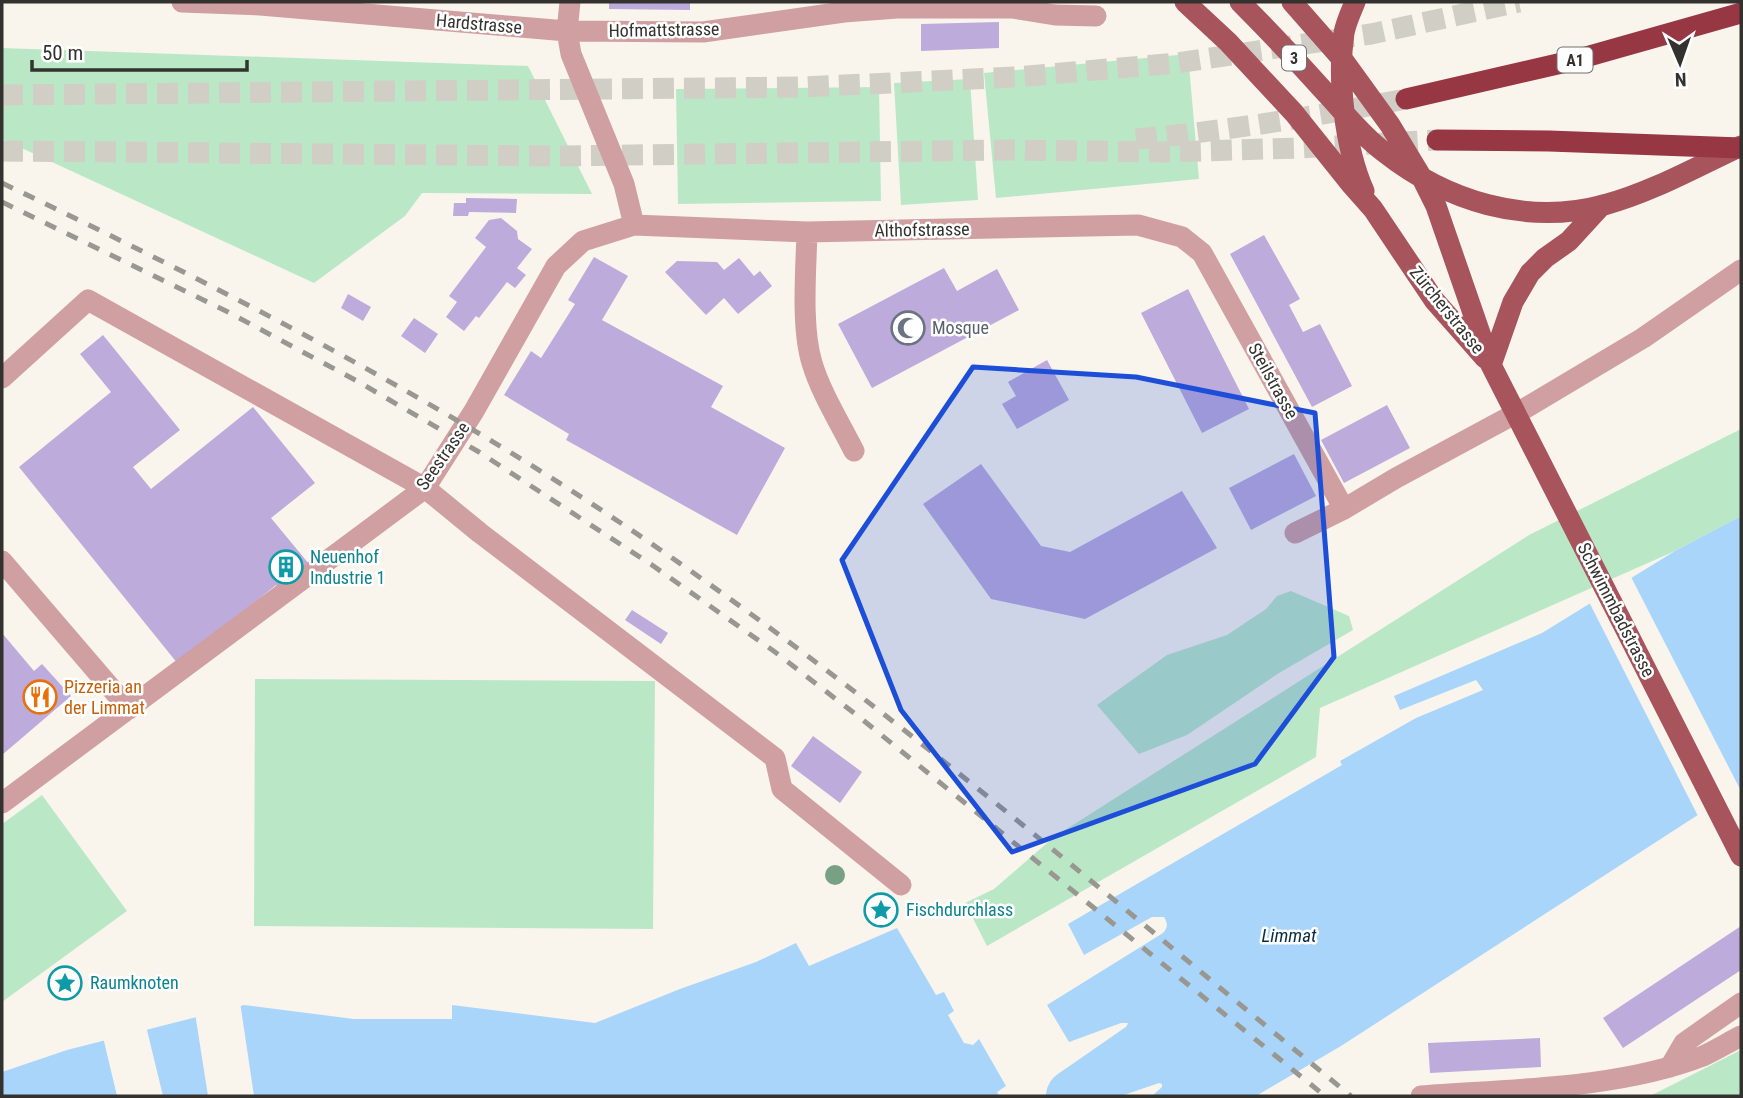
<svg xmlns="http://www.w3.org/2000/svg" width="1743" height="1098" viewBox="0 0 1743 1098" font-family="'Roboto Condensed',sans-serif">
	<style>
		.green { fill: #bae8c7 }
		.water { fill: #a9d5fb }
		.pier { fill: #f9f5ec }
		.lines { fill: none; stroke-linecap: round; stroke-linejoin: round }
		.river { stroke: #a9d5fb; stroke-width: 52 }
		.building { fill: #bcabdb }
		.highway-tunnel { stroke: #d1cec6; stroke-width: 21; stroke-dasharray: 21 10; stroke-linecap: butt }
		.minor { stroke: #d09fa1; stroke-width: 21 }
		.major { stroke: #a8545d; stroke-width: 21 }
		.highway { stroke: #983744; stroke-width: 21 }
		.rail { stroke: #999790; stroke-width: 5; stroke-dasharray: 12 12; stroke-linecap: butt }
		.tree { fill: #77a085 }
		.marked { fill: #1d4ed8; fill-opacity: 0.2; stroke: #1d4ed8; stroke-width: 5; stroke-linejoin: round }
		.labels { text-anchor: middle; stroke-width: 5; stroke-linejoin: round; paint-order: stroke }
		.shield { fill: #fff; stroke: #70706d; stroke-width: 2 }
		.shield-label { font-size: 16px; font-weight: bold; fill: #33322e }
		.street-label { font-size: 18px; fill: #33322e; stroke: #fff }
		.worship-label { font-size: 18px; fill: #5b616d; stroke: #fff; text-anchor: start }
		.culture-label { font-size: 18px; fill: #0d838f; stroke: #fff; text-anchor: start }
		.food-label { font-size: 18px; fill: #c56008; stroke: #fff; text-anchor: start }
		.water-label { font-size: 19px; font-style: italic; fill: #092c45; stroke: #fff }
	</style>
	<rect width="100%" height="100%" fill="#f9f5ec"/>
	<!-- green -->
	<path class="green" d="M 2,48 L 528,66 L 592,194 L 422,193 L 405,216 L 314,283 L 2,139 Z
		M 1188,54 L 1199,179 L 996,198 L 984,73 Z
		M 970,79 L 978,200 L 901,205 L 894,83 Z
		M 879,87 L 881,201 L 678,204 L 676,89 Z
		M 1741,429 L 1741,516 L 1675,551 L 1320,708 L 1316,757 L 987,946 L 965,903 L 994,889 L 1054,837 L 1529,535 Z
		M 1291,591 L 1349,616 L 1353,630 L 1279,673 L 1187,735 L 1139,754 L 1097,705 L 1167,655 L 1227,635 L 1266,609 L 1277,596 Z
		M 255,679 L 655,681 L 653,929 L 254,926 Z
		M 42,795 L 127,911 L 2,1002 L 2,824 Z
		M 1741,1050 L 1741,1096 L 1650,1096 Z"/>
	<!-- water -->
	<path class="water" d="M 1741,516 L 1741,787 L 1341,1046 L 1256,1096 L 1152,1096 L 1162,1087 L 1162,1084 L 1159,1083 L 1121,1096 L 1101,1096 L 1082,1065 L 1125,1030 L 1128,1023 L 1121,1023 L 1069,1042 L 1047,1005 L 1163,933 C 1168,927 1168,924 1164,917 L 1152,917 L 1084,955 L 1068,924 L 1342,765 L 1340,761 L 1416,718 L 1483,690 L 1476,680 L 1400,710 L 1394,696 L 1542,633 L 1675,551 Z
		M 897,928 L 936,995 L 944,992 L 954,1011 L 948,1015 L 964,1043 L 973,1045 L 979,1039 L 1006,1086 L 997,1092 L 999,1096 L 2,1096 L 2,1072 L 67,1050 L 244,1005 L 354,1019 L 452,1019 L 452,1005 L 595,1023 L 680,989 L 756,962 L 796,943 L 809,966 Z"/>
	<!-- pier -->
	<path class="pier" d="M 1630,575 L 1741,791 L 1699,818 L 1588,600 Z
		M 240,1002 L 254,1096 L 208,1096 L 195,1013 Z
		M 146,1026 L 163,1096 L 117,1096 L 103,1037 Z"/>
	<g class="lines">
		<!-- river -->
		<path class="river" d="M 1072,1096 L 1150,1042"/>
	</g>
	<!-- building -->
	<path class="building" d="M 609,2 L 690,2 L 690,10 L 609,9 Z
		M 999,22 L 999,48 L 921,51 L 921,24 Z
		M 466,198 L 517,199 L 516,213 L 469,212 L 468,216 L 453,216 L 454,203 L 466,203 Z
		M 501,218 L 517,231 L 518,239 L 532,249 L 517,268 L 526,275 L 515,288 L 507,282 L 479,318 L 476,316 L 464,331 L 446,317 L 457,302 L 449,296 L 486,247 L 475,238 L 489,220 Z
		M 1264,235 L 1300,299 L 1289,305 L 1303,332 L 1320,324 L 1352,386 L 1312,407 L 1230,254 Z
		M 594,257 L 628,276 L 602,320 L 723,386 L 711,407 L 785,448 L 737,535 L 566,440 L 569,434 L 504,395 L 531,351 L 541,358 L 575,304 L 568,300 Z
		M 739,258 L 754,276 L 760,271 L 772,286 L 738,314 L 724,298 L 706,315 L 665,272 L 677,261 L 717,262 L 724,270 Z
		M 944,268 L 957,291 L 997,269 L 1019,310 L 872,388 L 838,324 Z
		M 1188,289 L 1249,409 L 1202,433 L 1141,313 Z
		M 348,294 L 371,307 L 363,321 L 341,308 Z
		M 414,318 L 438,334 L 425,353 L 401,336 Z
		M 103,335 L 180,430 L 133,467 L 151,489 L 253,407 L 315,483 L 271,518 L 309,564 L 279,589 L 276,585 L 178,664 L 19,467 L 111,392 L 80,354 Z
		M 1047,360 L 1069,400 L 1017,429 L 1002,404 L 1016,396 L 1008,382 Z
		M 1387,405 L 1410,448 L 1344,483 L 1321,440 Z
		M 1294,454 L 1316,496 L 1251,530 L 1229,488 Z
		M 981,464 L 1041,546 L 1070,552 L 1182,491 L 1217,548 L 1085,619 L 991,599 L 923,504 Z
		M 632,610 L 668,633 L 661,644 L 625,620 Z
		M 2,633 L 34,671 L 42,664 L 71,696 L 2,755 Z
		M 813,736 L 862,772 L 840,803 L 791,766 Z
		M 1741,926 L 1741,970 L 1623,1048 L 1603,1018 Z
		M 1540,1038 L 1541,1067 L 1430,1073 L 1428,1043 Z"/>
	<g class="lines">
		<!-- highway-tunnel -->
		<path class="highway-tunnel" d="M 2,95 L 804,87 L 1016,77 L 1177,63 L 1371,34 L 1519,2
			M 1136,139 C 1227,131 1317,116 1406,99
			M 2,151 L 556,156 L 1008,150 L 1165,152 L 1300,148 L 1437,140"/>
		<!-- minor -->
		<path class="minor" d="M 182,2 L 260,5 L 567,31 L 703,32 L 844,12 L 897,8 L 1012,8 L 1055,15 L 1096,16
			M 570,2 L 567,31 L 571,54 L 624,184 L 634,225
			M 807,232 C 806,270 801,327 812,363 C 821,393 840,423 854,451
			M 2,378 L 88,300 L 425,488 L 480,533 L 775,758 L 782,789 L 901,885
			M 1295,533 L 1344,509 L 1396,478 L 1524,409 L 1643,338 L 1741,270
			M 2,561 L 129,709
			M 2,803 L 425,488 L 474,411 L 556,266 L 583,241 L 634,225 L 807,232 L 1138,225 L 1182,237 L 1202,253 L 1344,509
			M 1670,1067 L 1684,1043 L 1741,1003
			M 1421,1096 C 1512,1089 1618,1089 1703,1056 C 1716,1050 1729,1042 1741,1036"/>
		<!-- major -->
		<path class="major" d="M 1185,2 L 1228,42 L 1294,113 L 1350,183 L 1373,209 L 1434,300 L 1485,358
			M 1240,2 C 1269,31 1297,61 1324,91 C 1344,112 1361,135 1384,152 C 1446,201 1526,226 1604,205 C 1652,192 1696,167 1741,146
			M 1292,2 L 1343,60 L 1390,125 L 1422,178 L 1436,206 L 1491,365 L 1741,856
			M 1355,2 C 1351,12 1346,22 1344,33 C 1337,80 1345,148 1364,191
			M 1491,365 L 1513,302 L 1530,273 L 1545,258 L 1569,241 L 1602,205"/>
		<!-- highway -->
		<path class="highway" d="M 1406,99 L 1575,60 L 1741,13
			M 1437,140 L 1549,141 L 1741,148"/>
		<!-- rail -->
		<path class="rail" d="M 2,183 C 230,292 454,407 662,551 C 903,717 1125,911 1351,1096
			M 2,202 L 228,312 L 357,381 L 479,452 L 652,565 L 775,652 L 863,720 L 1325,1096"/>
	</g>
	<!-- trees -->
	<circle class="tree" cx="835" cy="875" r="10"/>
	<!-- marked area -->
	<path class="marked" d="M 973,367 L 1136,377 L 1315,413 L 1334,657 L 1255,764 L 1012,852 L 901,710 L 842,560 Z"/>
	<!-- icons -->
	<defs>
		<symbol id="mosque-ring" viewBox="-11 -11 22 22"><circle r="9.5" fill="#fff" stroke="#6b7280" stroke-width="1.5"/><path d="M3.5-4.9A6 6 0 1 0 3.5 4.9A5 5 0 1 1 3.5-4.9Z" fill="#6b7280"/></symbol>
		<symbol id="building-ring" viewBox="-11 -11 22 22"><circle r="9.5" fill="#fff" stroke="#0f9aa8" stroke-width="1.5"/><path d="M-4-6H4V6H1V3H-1V6H-4ZM-2.5-4.3h1.7v1.8h-1.7ZM.8-4.3h1.7v1.8H.8ZM-2.5-1h1.7V.8h-1.7ZM.8-1h1.7V.8H.8Z" fill="#0f9aa8"/></symbol>
		<symbol id="restaurant-ring" viewBox="-11 -11 22 22"><circle r="9.5" fill="#fff" stroke="#e8710a" stroke-width="1.5"/><path d="M-5-6h1v4h1v-4h1v4h1v-4h1v5L-1.5 .5V6h-2V.5L-5-1ZM5-6V6H3V1.5H1.5Q1.5-4 5-6Z" fill="#e8710a"/></symbol>
		<symbol id="sight-ring" viewBox="-11 -11 22 22"><circle r="9.5" fill="#fff" stroke="#0f9aa8" stroke-width="1.5"/><path d="M0-6L1.8-2.2L6-1.7L2.9 1.2L3.7 5.4L0 3.3L-3.7 5.4L-2.9 1.2L-6-1.7L-1.8-2.2Z" fill="#0f9aa8"/></symbol>
	</defs>
	<g fill-rule="evenodd">
		<use href="#mosque-ring" x="889" y="309" width="38" height="38"/>
		<use href="#building-ring" x="267" y="548" width="38" height="38"/>
		<use href="#restaurant-ring" x="21" y="678" width="38" height="38"/>
		<use href="#sight-ring" x="862" y="891" width="38" height="38"/>
		<use href="#sight-ring" x="46" y="964" width="38" height="38"/>
	</g>
	<g class="labels">
		<!-- shield labels -->
		<g class="shield">
			<rect x="1282" y="45.5" width="24" height="25" rx="5"/>
			<rect x="1557.5" y="47.5" width="35" height="25" rx="5"/>
		</g>
		<g class="shield-label">
			<text x="1294" y="64">3</text>
			<text x="1575" y="66">A1</text>
		</g>
		<!-- street labels -->
		<g class="street-label">
			<text transform="translate(479 24) rotate(5)" y="6">Hardstrasse</text>
			<text transform="translate(664 30) rotate(-1)" y="6">Hofmattstrasse</text>
			<text transform="translate(922 230) rotate(-1)" y="6">Althofstrasse</text>
			<text transform="translate(1447 310) rotate(51)" y="6">Zürcherstrasse</text>
			<text transform="translate(1273 381) rotate(61)" y="6">Steilstrasse</text>
			<text transform="translate(443 456) rotate(-55)" y="6">Seestrasse</text>
			<text transform="translate(1616 610) rotate(63)" y="6">Schwimmbadstrasse</text>
		</g>
		<!-- worship labels -->
		<g class="worship-label">
			<text x="932" y="334">Mosque</text>
		</g>
		<!-- culture labels -->
		<g class="culture-label">
			<text x="310" y="563">Neuenhof<tspan x="310" dy="21">Industrie 1</tspan></text>
			<text x="906" y="916">Fischdurchlass</text>
			<text x="90" y="989">Raumknoten</text>
		</g>
		<!-- food labels -->
		<g class="food-label">
			<text x="64" y="693">Pizzeria an<tspan x="64" dy="21">der Limmat</tspan></text>
		</g>
		<!-- water labels -->
		<g class="water-label">
			<text x="1289" y="942">Limmat</text>
		</g>
	</g>
	<!-- border -->
	<rect width="1743" height="1098" fill="none" stroke="#33322e" stroke-width="7"/>
	<!-- north arrow -->
	<g transform="translate(1680 63) rotate(178)" stroke="#ffffff" stroke-width="5" paint-order="stroke">
	<path d="M0-5L12 26L0 18L-12 26Z" fill="#33322e"/>
	<text y="-10" font-size="19" font-weight="bold" text-anchor="middle" fill="#33322e">N</text>
	</g>
	<!-- scale -->
	<path d="M32 60v10h215v-10" fill="none" stroke="#33322e" stroke-width="3.5"/>
	<text x="42" y="60" font-size="21" fill="#33322e" stroke="#ffffff" stroke-width="5" paint-order="stroke">50 m</text>
</svg>
